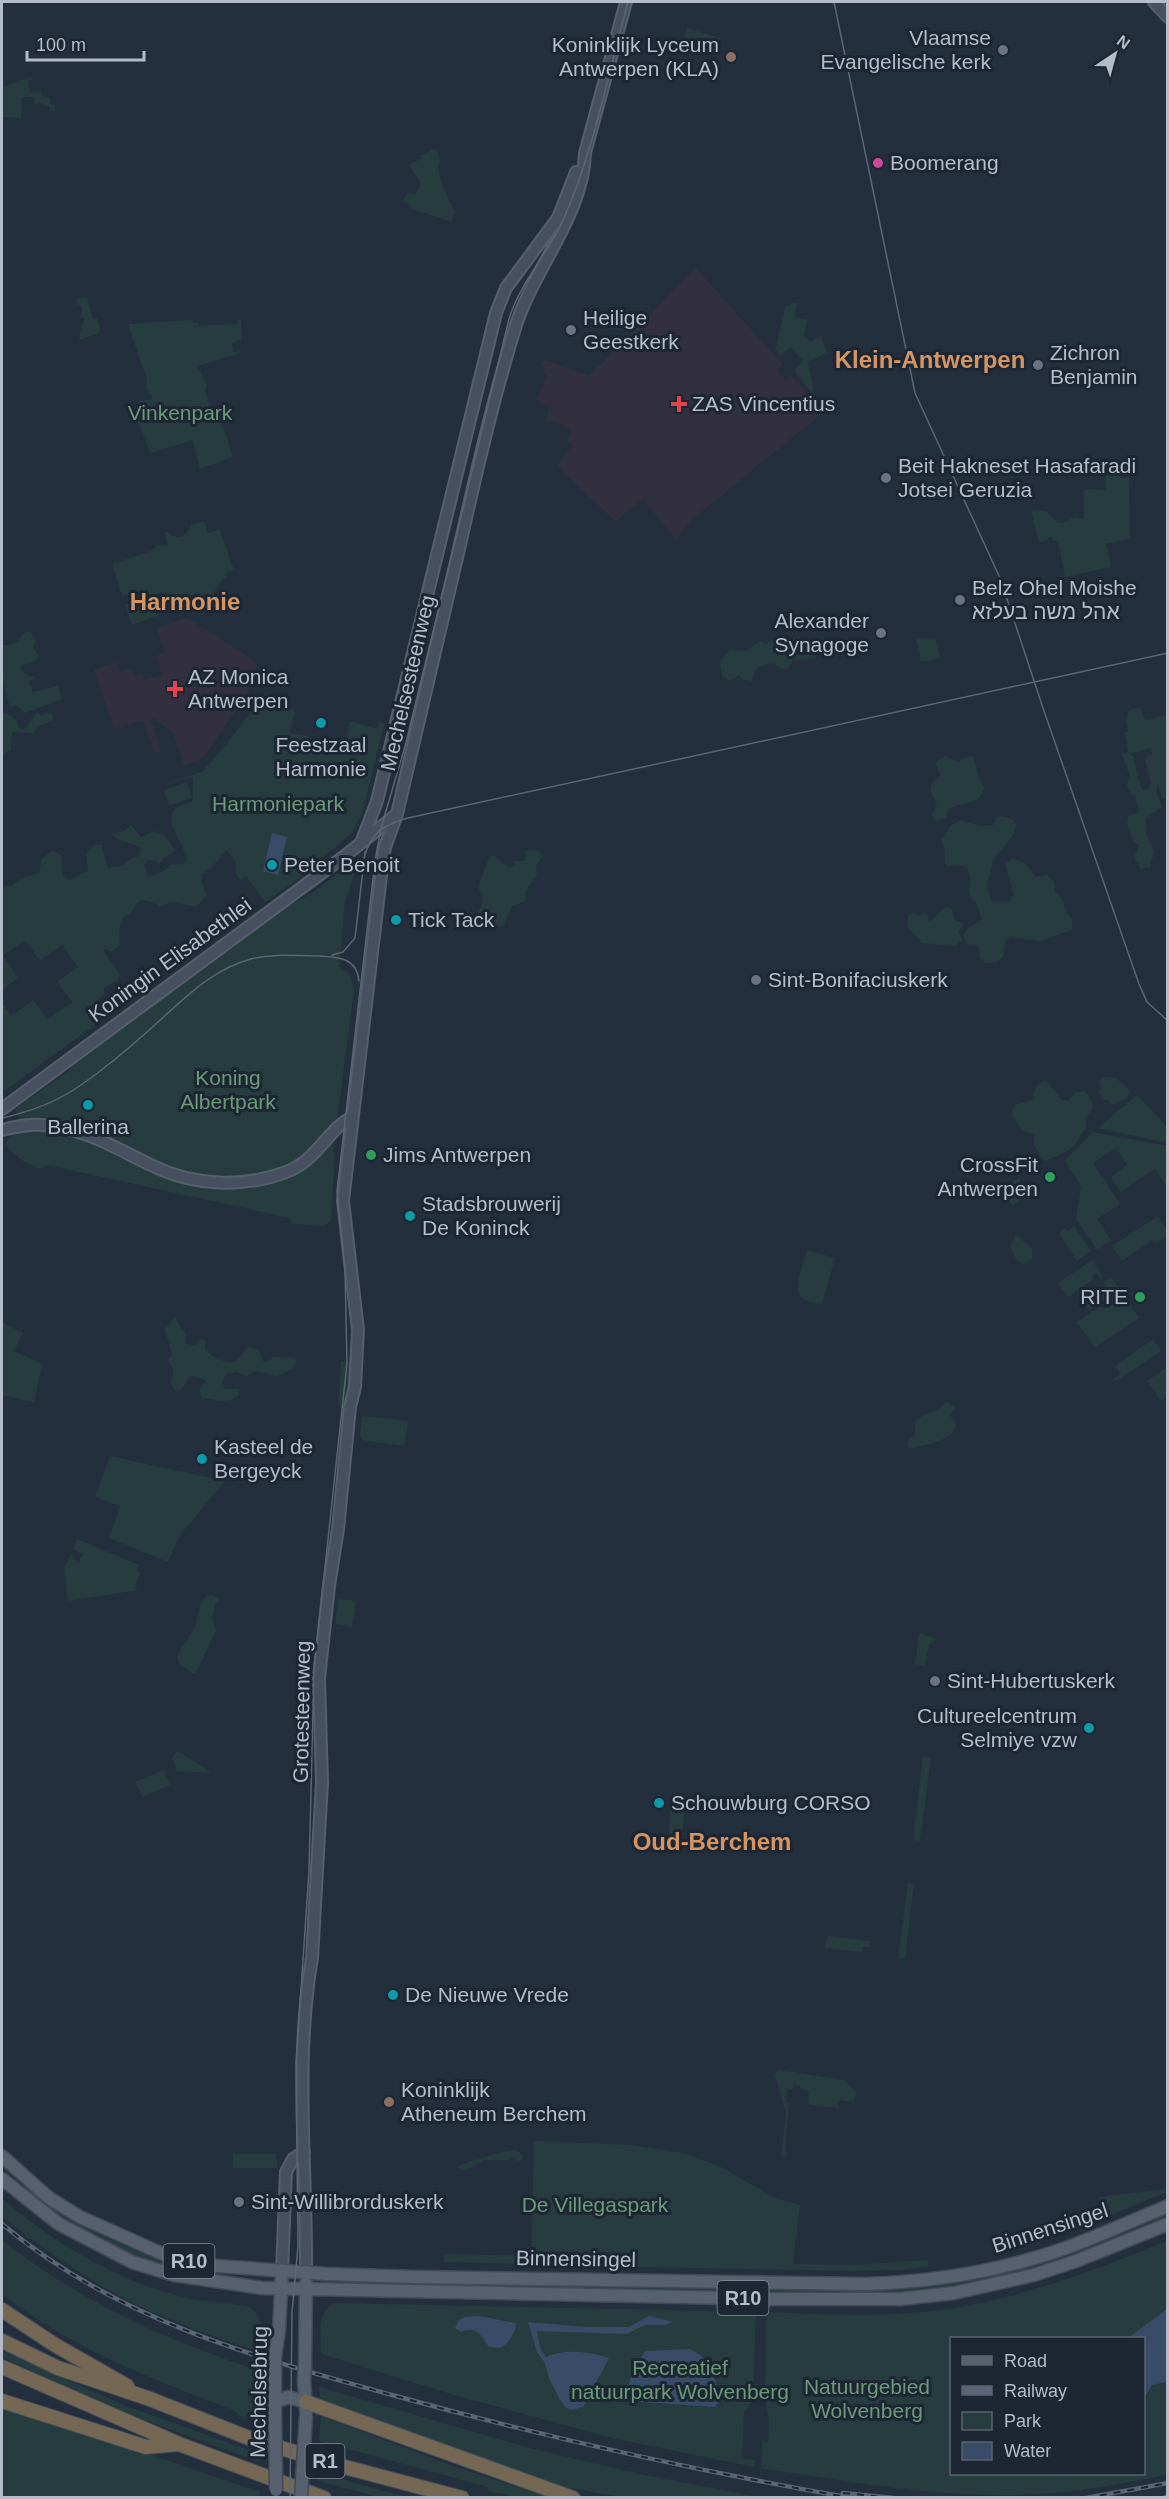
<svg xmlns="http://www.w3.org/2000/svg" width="1169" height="2499" viewBox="0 0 1169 2499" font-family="Helvetica,'Noto Sans Hebrew',sans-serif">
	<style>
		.medical { fill: #32303f }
		.green { fill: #263c3f; fill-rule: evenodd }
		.water { fill: #394c67 }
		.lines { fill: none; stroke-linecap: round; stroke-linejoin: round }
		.secondary-casing { stroke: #565f6c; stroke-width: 14 }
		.primary-casing { stroke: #414a57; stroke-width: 15 }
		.highway-casing { stroke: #434c59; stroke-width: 16 }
		.secondary { stroke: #465061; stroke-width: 10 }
		.primary { stroke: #56606e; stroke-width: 12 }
		.highway { stroke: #746855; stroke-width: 14 }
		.tram { stroke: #5a6575; stroke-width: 1.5 }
		.rail-casing { stroke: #5a6575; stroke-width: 4.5 }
		.rail { stroke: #1d2633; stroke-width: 2; stroke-dasharray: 7; stroke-linecap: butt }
		.primary-bridge-casing { stroke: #414a57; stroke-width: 15; stroke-linecap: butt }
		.primary-bridge { stroke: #56606e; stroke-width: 12 }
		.worship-dot { fill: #6b7280; stroke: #1d2633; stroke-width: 2 }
		.education-dot { fill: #8d6e63; stroke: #1d2633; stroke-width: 2 }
		.hotel-dot { fill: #d1479c; stroke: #1d2633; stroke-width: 2 }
		.health-dot { fill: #e0444e; stroke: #1d2633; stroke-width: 2 }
		.culture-dot { fill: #0f9aa8; stroke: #1d2633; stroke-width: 2 }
		.leisure-dot { fill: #2e9e5b; stroke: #1d2633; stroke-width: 2 }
		.labels { text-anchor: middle; stroke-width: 6; stroke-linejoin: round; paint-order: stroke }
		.shield { fill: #1d2633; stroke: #878f9c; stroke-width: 1.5 }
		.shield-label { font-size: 20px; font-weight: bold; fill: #b4bcc9 }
		.poi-label { font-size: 21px; fill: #b4bcc9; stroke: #1d2633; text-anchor: start }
		.park-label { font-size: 21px; fill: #6b9a76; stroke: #1d2633 }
		.street-label { font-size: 21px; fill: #b4bcc9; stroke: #1d2633 }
		.quarter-label { font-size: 24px; font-weight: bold; fill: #d59563; stroke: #1d2633 }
	</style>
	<rect width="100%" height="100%" fill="#242f3e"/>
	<!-- medical -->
	<path class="medical" d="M 696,268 L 783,365 L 777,370 L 786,380 L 792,376 L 822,413 L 689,522 L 676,540 L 643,499 L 615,521 L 557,466 L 573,444 L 567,441 L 571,429 L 546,420 L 550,406 L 536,401 L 547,375 L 543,373 L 545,368 L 540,366 L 543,359 L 589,376 Z
		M 187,618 L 254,660 L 257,666 L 247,695 L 206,754 L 199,760 L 184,765 L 173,732 L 153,718 L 151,719 L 161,751 L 154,753 L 143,720 L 114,729 L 94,670 L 116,662 L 120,673 L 132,669 L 134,675 L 141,673 L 144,680 L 162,675 L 156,656 L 165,652 L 157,628 Z"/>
	<!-- green -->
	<path class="green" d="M 687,28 L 720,38 L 714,55 L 682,45 Z
		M 31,77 L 32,80 L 28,81 L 30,93 L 41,92 L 43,97 L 50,98 L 50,104 L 55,105 L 55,111 L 50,111 L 50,106 L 44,106 L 42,103 L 34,105 L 34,97 L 22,97 L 21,118 L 2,117 L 2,87 Z
		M 432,149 L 436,149 L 440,160 C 434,174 448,197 455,211 L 452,222 L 409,208 L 410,205 L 403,202 L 408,192 L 415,195 L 421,184 L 409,165 L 422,158 L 421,156 Z
		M 87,297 L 93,319 L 97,318 L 100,330 L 98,334 L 81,339 L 79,339 L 84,319 L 81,318 L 82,306 L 76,304 L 77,299 Z
		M 793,303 L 797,303 L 795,317 L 807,320 L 804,337 L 806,336 L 810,342 L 821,336 L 827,352 L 808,362 L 815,397 L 794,371 L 803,361 L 791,347 L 780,356 L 776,349 L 785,306 L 790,306 Z
		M 241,319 L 242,339 L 232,343 L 234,352 L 240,350 L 241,353 L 197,366 L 207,386 L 205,391 L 211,409 L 217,408 L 233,457 L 200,469 L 193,440 L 151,453 L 136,418 L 144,416 L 139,401 L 153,399 L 146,389 L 147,380 L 128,324 L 193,320 L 193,323 L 198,323 L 198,326 L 238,324 L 238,320 Z
		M 1106,470 L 1121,470 L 1121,478 L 1129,477 L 1130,539 L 1106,544 L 1111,567 L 1065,577 L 1058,541 L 1053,541 L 1052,537 L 1039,543 L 1031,510 L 1046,511 L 1057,522 L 1062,523 L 1075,517 L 1084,519 L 1084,489 L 1105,490 Z
		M 204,521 L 208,533 L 219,529 L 234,570 L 226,573 L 226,577 L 221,581 L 207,605 L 205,605 L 208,610 L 203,614 L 193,606 L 172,611 L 163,592 L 152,596 L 159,615 L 132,625 L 125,605 L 144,598 L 141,590 L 122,596 L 112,564 L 151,551 L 158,545 L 168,546 L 164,533 L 168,532 C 176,541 188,537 191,525 Z
		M 25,632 L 30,632 L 36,640 L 33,646 L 39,657 L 31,663 L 21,665 L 20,670 L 27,675 L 35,677 L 29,682 L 33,692 L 58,686 L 62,699 L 25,713 L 16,705 L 10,707 C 4,689 0,665 3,645 L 15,644 Z
		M 798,637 L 817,648 L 816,658 L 792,661 L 787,669 L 782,669 L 772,663 L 756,668 L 752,681 L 743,680 L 739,675 L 729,681 L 722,676 L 720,661 L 730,650 L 746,651 L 761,641 L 766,644 L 772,640 L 786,641 Z
		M 916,638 L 936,639 L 940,658 L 921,662 Z
		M 260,700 L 295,710 L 290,733 L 309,736 L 308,742 L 324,746 L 326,739 L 345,746 L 350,721 L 377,729 L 379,722 L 384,724 L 363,811 L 352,833 L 299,878 L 265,902 L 246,876 L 240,879 L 236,875 L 236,863 L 227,850 C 221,857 209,871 202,874 L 202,883 L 207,895 L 196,907 L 172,902 L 160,907 C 149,900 137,895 133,911 L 123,917 L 119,931 L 120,945 L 112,952 L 106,949 L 103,950 L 120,974 L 117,981 L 104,988 L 104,995 L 98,999 L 109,1015 L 4,1091 L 2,1088 L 2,1002 L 11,1016 L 33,1000 L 47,1019 L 72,1002 L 57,982 L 78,967 L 62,945 L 40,961 L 25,940 L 3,955 L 18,978 L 2,990 L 2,887 L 13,885 L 20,879 L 39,873 L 42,859 L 53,850 L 61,855 L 63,875 L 69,880 L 88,871 L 86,855 L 94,844 L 102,845 L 108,868 L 123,866 L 130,859 L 139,856 L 141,848 C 132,841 119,844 112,834 L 124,831 L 131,825 L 141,837 L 154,831 L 165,835 L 174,848 L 174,852 L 164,858 L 160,864 L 156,861 L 148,860 L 144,866 L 148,875 C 155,877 165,871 170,865 L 183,864 L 187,860 C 186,847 161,819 176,808 C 181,805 188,804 193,801 L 193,779 L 192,777 L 163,784 L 202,772 L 220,752 Z
		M 1141,707 L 1145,720 L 1167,715 L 1168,797 L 1162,799 L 1158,783 L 1156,790 L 1162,807 L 1146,818 L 1146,832 L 1154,852 L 1150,867 L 1141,869 L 1134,857 L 1139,845 L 1134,843 L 1127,823 L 1128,816 L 1139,812 L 1135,795 L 1131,794 L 1127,786 L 1130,777 L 1122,754 L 1128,752 L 1125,732 L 1128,731 L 1126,722 L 1129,710 ZM 1151,748 L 1152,755 L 1146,756 L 1145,760 L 1151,784 L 1149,788 L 1143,790 L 1140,785 L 1133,757 L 1130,754 Z
		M 5,712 L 17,720 L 18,726 L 21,729 L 25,729 L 37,712 L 40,715 L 51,713 L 54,720 L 37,727 L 34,733 L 12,732 L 11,750 L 2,754 L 2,714 Z
		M 945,756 L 960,763 L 960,759 L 974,756 L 979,779 L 985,788 C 976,809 964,799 948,810 L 946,817 L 935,822 L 932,815 L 937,802 C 927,793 929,782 941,776 L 936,765 L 938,760 Z
		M 187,782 L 192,798 L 169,806 L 164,790 Z
		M 1003,816 L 1012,819 L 1016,824 C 1015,839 1003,846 995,857 C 992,861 993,866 991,871 C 986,883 986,892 993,902 L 1010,902 L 1014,894 L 1005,864 L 1013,859 L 1025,863 L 1036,877 L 1047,875 L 1054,881 L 1055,890 L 1063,900 L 1066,912 L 1072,920 L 1072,930 L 1040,941 L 1011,937 L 1005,941 L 1003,956 L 998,962 L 985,963 L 980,957 L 978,945 L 967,944 L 963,935 L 968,928 L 982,920 L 977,904 L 971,898 L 969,892 L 970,877 L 967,867 L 956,865 L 948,866 L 945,863 L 945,850 L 941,840 L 946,834 L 949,827 L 960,820 L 981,826 L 993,825 L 997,817 Z
		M 530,850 L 539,851 L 542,856 L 536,866 L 537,876 L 525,891 L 526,901 L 512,906 L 504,925 C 495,928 485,925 478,919 C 476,911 482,909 482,901 C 482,896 479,892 479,887 C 479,882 487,861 491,856 L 494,856 L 509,868 L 513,866 L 515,861 L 524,861 L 526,858 L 525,852 Z
		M 353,864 L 357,864 L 345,903 L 339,966 L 351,976 L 354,991 L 333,1151 L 335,1153 L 331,1220 L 324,1226 L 289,1223 L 291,1220 L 290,1218 L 47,1165 L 40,1169 C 26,1164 15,1157 6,1145 L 8,1138 L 18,1130 L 25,1129 L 15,1109 L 69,1071 L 79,1058 L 172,990 L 188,975 L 262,926 L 262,920 L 312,893 L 336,875 L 346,871 Z
		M 946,906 L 952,909 L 955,920 L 963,923 L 959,932 L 962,940 L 956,946 L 922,943 L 907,926 L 908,915 L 913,912 L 919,916 L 923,913 L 927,914 L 929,923 Z
		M 1103,1077 L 1116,1078 L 1131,1091 L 1127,1098 L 1113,1105 L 1108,1100 L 1102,1100 L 1099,1091 L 1101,1086 L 1099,1081 Z
		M 1046,1080 L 1062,1100 L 1068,1101 L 1075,1093 L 1083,1091 L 1089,1095 L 1093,1107 L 1086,1119 L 1086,1129 C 1080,1134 1079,1141 1074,1146 C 1069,1151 1051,1160 1043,1161 L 1034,1145 L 1034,1135 L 1022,1130 L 1011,1115 L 1015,1105 L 1032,1100 L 1036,1086 Z
		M 1137,1095 L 1167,1127 L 1167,1143 L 1098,1128 Z
		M 1093,1132 L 1168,1146 L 1167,1187 L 1155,1169 L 1121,1192 L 1111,1177 L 1127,1165 L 1116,1148 L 1093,1163 L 1120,1204 L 1097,1219 L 1111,1240 L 1097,1250 L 1076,1219 L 1081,1187 L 1065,1160 Z
		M 1019,1178 L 1026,1194 L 1012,1206 L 1000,1187 Z
		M 1158,1216 L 1167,1230 L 1167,1236 L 1156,1243 L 1153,1240 L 1122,1261 L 1112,1246 Z
		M 1074,1226 L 1091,1251 L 1077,1261 L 1059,1234 L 1064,1228 L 1067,1231 Z
		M 1016,1235 L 1032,1248 L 1032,1258 L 1023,1265 L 1016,1259 L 1010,1247 Z
		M 807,1250 L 835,1258 L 822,1304 C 816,1303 808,1303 803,1299 C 791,1289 804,1263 807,1250 Z
		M 1092,1260 L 1104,1278 L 1101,1279 L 1096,1273 L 1092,1276 L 1094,1279 L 1068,1297 L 1058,1283 Z
		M 1111,1277 L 1122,1293 L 1106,1305 L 1103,1301 L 1089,1311 L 1084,1304 L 1100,1293 L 1099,1291 L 1105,1286 L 1103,1282 Z
		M 1124,1295 L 1139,1318 L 1095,1348 L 1077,1322 L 1101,1306 L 1104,1309 Z
		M 175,1317 L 186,1335 L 185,1343 L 196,1346 L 198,1340 L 202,1339 L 205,1341 L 205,1350 C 214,1358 224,1363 236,1362 L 248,1347 L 258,1349 L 263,1361 L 267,1362 L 274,1357 L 294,1358 L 297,1360 L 294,1368 L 277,1376 L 255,1371 L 246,1376 L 236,1372 L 226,1374 L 222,1382 L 225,1389 L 239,1389 L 239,1395 C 227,1405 215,1400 201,1397 L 200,1390 L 206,1380 L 192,1376 L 188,1379 L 180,1391 L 175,1390 L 171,1384 L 173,1369 L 168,1361 L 172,1355 L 165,1329 Z
		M 2,1322 L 23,1333 L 14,1351 L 42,1364 L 34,1402 L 2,1395 Z
		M 1153,1339 L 1161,1351 L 1116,1381 L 1114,1379 L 1120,1374 L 1115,1366 Z
		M 341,1361 L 352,1362 L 347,1406 L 338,1405 Z
		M 1167,1367 L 1167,1397 L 1161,1401 L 1147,1381 Z
		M 946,1402 L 956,1408 L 950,1415 L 956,1424 C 953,1442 925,1445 911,1448 L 907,1447 L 909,1439 L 915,1435 L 915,1422 L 923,1415 L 936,1411 Z
		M 362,1416 L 408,1421 L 404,1446 L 362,1440 L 360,1436 Z
		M 110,1456 L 225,1481 L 180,1535 L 168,1562 L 109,1538 L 120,1506 L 95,1497 Z
		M 77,1539 L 139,1565 L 137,1572 L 140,1573 L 135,1587 L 138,1590 L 68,1601 L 64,1569 L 70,1555 L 73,1556 L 72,1559 L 79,1562 L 83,1554 L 73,1549 Z
		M 211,1594 L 219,1598 L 220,1601 L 215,1604 L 212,1619 L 216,1630 L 197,1671 L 194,1674 L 180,1665 L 177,1658 C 180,1645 193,1636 196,1623 C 199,1613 199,1598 211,1594 Z
		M 338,1599 L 356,1601 L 352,1627 L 335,1624 Z
		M 919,1633 L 938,1639 L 929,1644 L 925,1666 L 915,1664 Z
		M 177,1751 L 210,1771 L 209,1773 L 177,1771 L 172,1758 Z
		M 923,1756 L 931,1757 L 920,1841 L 913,1840 Z
		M 164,1770 L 170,1785 L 142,1797 L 135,1782 Z
		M 678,1799 L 686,1800 L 682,1833 L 669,1834 L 670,1808 L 676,1809 Z
		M 908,1883 L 914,1884 L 905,1959 L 898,1958 Z
		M 828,1936 L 870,1941 L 869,1947 L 863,1947 L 862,1952 L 824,1948 Z
		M 778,2070 L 844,2080 L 857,2093 L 853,2102 L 841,2100 L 838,2102 L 839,2108 L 810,2105 L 808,2102 L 809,2091 L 800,2089 L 800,2086 L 794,2085 L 793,2089 L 787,2089 L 786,2102 L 789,2103 L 785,2151 L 787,2151 L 786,2157 L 781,2156 L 786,2114 L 775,2075 Z
		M 534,2141 L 630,2145 L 683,2153 L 719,2166 L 773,2197 L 800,2205 L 793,2264 L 856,2265 L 928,2260 L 929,2266 L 901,2270 L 857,2271 L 531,2265 Z
		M 516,2150 L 522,2154 L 522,2159 L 519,2162 L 517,2162 L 516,2158 L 512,2157 L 507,2160 L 484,2160 L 465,2171 L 458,2168 L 460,2165 L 494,2154 Z
		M 233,2154 L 276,2154 L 277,2168 L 233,2168 Z
		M 2,2163 C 60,2219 131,2258 211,2270 L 212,2273 C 202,2274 191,2271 180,2269 C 113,2254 50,2214 2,2167 Z
		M 1167,2189 L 1167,2192 L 1075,2230 L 1033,2244 L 1030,2228 L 1101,2219 L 1098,2197 Z
		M 2,2198 C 56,2245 127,2287 197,2300 C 214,2303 231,2303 247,2306 C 266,2315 261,2335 262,2353 C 218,2338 174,2323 133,2303 C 86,2279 43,2249 2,2217 Z
		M 1167,2211 L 1167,2218 L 1092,2250 L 1031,2270 L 966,2285 L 875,2295 L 330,2283 L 456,2285 L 952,2282 Z
		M 2,2240 C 80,2302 166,2340 260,2371 L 261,2422 L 240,2416 L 233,2410 C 151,2378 71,2349 2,2294 Z
		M 1167,2241 L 1167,2475 C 1124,2483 1080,2492 1036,2494 C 944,2499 852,2482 761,2468 L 762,2441 L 768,2442 L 769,2420 L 765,2399 L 766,2312 C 815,2314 864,2317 913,2313 C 1002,2306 1085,2274 1167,2241 ZM 952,2338 L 1144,2338 L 1144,2474 L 952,2474 Z
		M 444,2254 L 527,2256 L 527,2264 L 444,2262 Z
		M 335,2303 L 756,2312 L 753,2400 L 744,2413 L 742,2459 L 755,2460 L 754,2467 L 616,2439 L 454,2395 L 321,2354 C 321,2336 316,2312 335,2303 Z
		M 2,2351 L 126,2406 L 260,2454 L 260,2462 C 172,2431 85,2399 2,2357 Z
		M 319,2387 L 526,2447 L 639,2474 L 759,2497 L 620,2497 L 565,2487 L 322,2400 L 320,2397 Z
		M 2,2404 L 260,2492 L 259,2497 L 2,2497 Z
		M 321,2416 L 453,2466 L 547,2497 L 518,2497 L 488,2491 L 488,2487 L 319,2441 Z
		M 318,2473 L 406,2497 L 379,2497 L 318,2481 Z"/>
	<!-- water -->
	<path class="water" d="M 272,833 L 287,837 L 278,875 L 263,871 Z
		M 1167,2309 L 1167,2382 L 1152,2385 L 1146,2395 L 1144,2394 L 1144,2338 L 1128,2338 Z
		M 478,2316 L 516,2323 C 516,2331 508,2346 500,2348 C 496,2348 493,2347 489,2347 C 481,2335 476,2325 461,2332 L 455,2328 L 459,2320 L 465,2317 Z
		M 649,2316 L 673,2322 L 665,2325 L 645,2325 L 626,2334 L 537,2331 L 540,2348 L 546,2357 C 565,2348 589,2352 609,2358 L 583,2407 L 572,2410 L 566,2408 L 560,2400 L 549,2378 L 545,2363 L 537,2352 L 528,2322 L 586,2327 L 629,2327 Z
		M 689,2349 C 712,2357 715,2379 720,2400 L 715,2407 L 627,2401 C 627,2383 633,2366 646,2351 Z"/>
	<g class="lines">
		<defs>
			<path id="secondary" d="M 1154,2 L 1168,17
				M 361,843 L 377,801 L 496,313 L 506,288 L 558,218 L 576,172
				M 2,1109 L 346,855 L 397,814
				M 2,1130 C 15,1127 28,1124 42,1125 C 83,1127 117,1149 153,1166 C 194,1186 244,1188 286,1172 C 317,1161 327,1130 352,1117
				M 282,2271 L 286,2172 L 293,2159 L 304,2152
				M 306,2272 C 307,2167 294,2062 312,1958 L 322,1782 L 319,1678 L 329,1586 L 338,1529 L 350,1407 L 355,1387 L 358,1330 L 343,1201 L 382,867 L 385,847 L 397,814 C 417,730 437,646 456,562 C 474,483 492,402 516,325 C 534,269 584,213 585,153 L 626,2"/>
			<path id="primary" d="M 2,2156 L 49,2198 L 80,2217 L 163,2254 L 217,2266 L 327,2274 L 415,2277 L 865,2284 C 933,2282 1001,2271 1066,2248 C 1101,2235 1134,2220 1168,2206
				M 2,2179 L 59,2224 L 132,2262 L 174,2275 L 262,2288 L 774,2299 L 900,2299 L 954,2293 L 1034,2275 L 1076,2261 L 1168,2224
				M 275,2357 L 279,2330 L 282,2271
				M 305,2365 L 306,2283
				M 275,2372 L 275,2406
				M 304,2380 L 306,2411
				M 276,2402 L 288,2397 L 306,2402"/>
			<path id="highway" d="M 2,2310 L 55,2345 L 127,2386
				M 2,2341 L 58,2368 L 150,2399 L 254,2440 L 341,2466 L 462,2498
				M 2,2367 L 179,2444 L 324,2498
				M 2,2401 L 146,2447 L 177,2444
				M 306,2402 L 573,2498"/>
		</defs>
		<!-- secondary casing -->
		<use href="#secondary" class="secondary-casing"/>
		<!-- primary casing -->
		<use href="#primary" class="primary-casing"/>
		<!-- highway casing -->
		<use href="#highway" class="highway-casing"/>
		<!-- secondary -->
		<use href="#secondary" class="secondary"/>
		<!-- primary -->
		<use href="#primary" class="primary"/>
		<!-- highway -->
		<use href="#highway" class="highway"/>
		<!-- tram -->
		<path class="tram" d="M 834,2 L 915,393 L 1000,578 L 1044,711 L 1139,984 L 1147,1002 L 1168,1021
			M 364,858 C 371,832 383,825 408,818 L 1168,653
			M 332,955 L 343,952 L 355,938 L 365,852
			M 2,1118 C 29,1112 57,1102 81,1085 C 104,1069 127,1050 148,1031 C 180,1003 209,970 251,959 C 274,953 296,956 319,956 C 339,957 357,958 359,981
			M 290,2498 L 292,2312 L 298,2246 L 296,2063 L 309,1871 L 314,1669 L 347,1363 L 345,1270 L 337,1191 L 375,861 L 381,828 L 406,743 L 509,319 C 520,282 549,253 564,218 C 593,153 609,71 628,2"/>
		<defs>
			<path id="rail" d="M 2,2224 C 117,2320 251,2356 392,2395 C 544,2437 697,2471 852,2498
				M 843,2493 L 894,2498
				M 1086,2498 L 1168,2483
				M 1164,2498 L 1168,2496"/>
		</defs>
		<!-- rail casing -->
		<use href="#rail" class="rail-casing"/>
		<!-- rail -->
		<use href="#rail" class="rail"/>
		<defs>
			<path id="primary-bridge" d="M 275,2372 L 275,2357
				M 304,2380 L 305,2365
				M 275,2406 L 276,2490
				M 301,2498 L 306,2415"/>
		</defs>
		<!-- primary-bridge casing -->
		<use href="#primary-bridge" class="primary-bridge-casing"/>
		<!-- primary-bridge -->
		<use href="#primary-bridge" class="primary-bridge"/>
	</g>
	<!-- markers -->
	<g class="worship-dot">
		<circle cx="1003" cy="50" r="6"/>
		<circle cx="571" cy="330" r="6"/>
		<circle cx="1038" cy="365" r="6"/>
		<circle cx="886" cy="478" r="6"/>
		<circle cx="960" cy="600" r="6"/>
		<circle cx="881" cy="633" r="6"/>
		<circle cx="756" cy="980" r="6"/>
		<circle cx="935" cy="1681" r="6"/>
		<circle cx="239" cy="2202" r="6"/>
	</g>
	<g class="education-dot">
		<circle cx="731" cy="57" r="6"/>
		<circle cx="389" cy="2102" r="6"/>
	</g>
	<circle class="hotel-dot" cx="878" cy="163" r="6"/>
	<g class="health-dot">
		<path d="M676 395h6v6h6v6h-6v6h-6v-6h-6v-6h6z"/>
		<path d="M172 680h6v6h6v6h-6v6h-6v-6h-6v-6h6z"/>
	</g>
	<g class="culture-dot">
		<circle cx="321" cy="723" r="6"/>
		<circle cx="272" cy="865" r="6"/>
		<circle cx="396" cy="920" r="6"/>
		<circle cx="88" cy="1105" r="6"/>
		<circle cx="410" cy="1216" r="6"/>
		<circle cx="202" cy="1459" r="6"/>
		<circle cx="1089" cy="1728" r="6"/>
		<circle cx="659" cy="1803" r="6"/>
		<circle cx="393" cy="1995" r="6"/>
	</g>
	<g class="leisure-dot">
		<circle cx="371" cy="1155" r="6"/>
		<circle cx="1050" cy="1177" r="6"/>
		<circle cx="1140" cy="1297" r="6"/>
	</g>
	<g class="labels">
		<!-- shield labels -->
		<g class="shield">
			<rect x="163.5" y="2244" width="51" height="34" rx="4.5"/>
			<rect x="717.5" y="2281" width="51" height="34" rx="4.5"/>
			<rect x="305.5" y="2444" width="39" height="34" rx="4.5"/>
		</g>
		<g class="shield-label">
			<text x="189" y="2268">R10</text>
			<text x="743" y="2305">R10</text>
			<text x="325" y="2468">R1</text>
		</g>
		<!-- poi labels -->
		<g class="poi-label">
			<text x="991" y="45" text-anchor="end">Vlaamse<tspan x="991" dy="24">Evangelische kerk</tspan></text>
			<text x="719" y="52" text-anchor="end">Koninklijk Lyceum<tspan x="719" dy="24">Antwerpen (KLA)</tspan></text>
			<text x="890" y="170">Boomerang</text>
			<text x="583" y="325">Heilige<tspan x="583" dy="24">Geestkerk</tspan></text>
			<text x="1050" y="360">Zichron<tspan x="1050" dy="24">Benjamin</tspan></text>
			<text x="692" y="411">ZAS Vincentius</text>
			<text x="898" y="473">Beit Hakneset Hasafaradi<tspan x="898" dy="24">Jotsei Geruzia</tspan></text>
			<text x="972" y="595">Belz Ohel Moishe<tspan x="972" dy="24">אהל משה בעלזא</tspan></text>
			<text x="869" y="628" text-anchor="end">Alexander<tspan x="869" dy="24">Synagoge</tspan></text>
			<text x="188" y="684">AZ Monica<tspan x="188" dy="24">Antwerpen</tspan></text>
			<text x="321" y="752" text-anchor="middle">Feestzaal<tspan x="321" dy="24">Harmonie</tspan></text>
			<text x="284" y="872">Peter Benoit</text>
			<text x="408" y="927">Tick Tack</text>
			<text x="768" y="987">Sint-Bonifaciuskerk</text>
			<text x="88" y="1134" text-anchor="middle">Ballerina</text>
			<text x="383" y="1162">Jims Antwerpen</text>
			<text x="1038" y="1172" text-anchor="end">CrossFit<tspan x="1038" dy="24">Antwerpen</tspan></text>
			<text x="422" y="1211">Stadsbrouwerij<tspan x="422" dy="24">De Koninck</tspan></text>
			<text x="1128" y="1304" text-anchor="end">RITE</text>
			<text x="214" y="1454">Kasteel de<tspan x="214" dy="24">Bergeyck</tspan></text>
			<text x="947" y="1688">Sint-Hubertuskerk</text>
			<text x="1077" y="1723" text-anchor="end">Cultureelcentrum<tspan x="1077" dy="24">Selmiye vzw</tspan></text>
			<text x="671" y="1810">Schouwburg CORSO</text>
			<text x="405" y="2002">De Nieuwe Vrede</text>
			<text x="401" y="2097">Koninklijk<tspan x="401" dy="24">Atheneum Berchem</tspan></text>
			<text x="251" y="2209">Sint-Willibrorduskerk</text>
		</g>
		<!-- park labels -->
		<g class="park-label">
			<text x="180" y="420">Vinkenpark</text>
			<text x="278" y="811">Harmoniepark</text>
			<text x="228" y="1085">Koning<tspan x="228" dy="24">Albertpark</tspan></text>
			<text x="595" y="2212">De Villegaspark</text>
			<text x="680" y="2375">Recreatief<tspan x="680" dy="24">natuurpark Wolvenberg</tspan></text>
			<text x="867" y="2394">Natuurgebied<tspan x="867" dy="24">Wolvenberg</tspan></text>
		</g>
		<!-- street labels -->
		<g class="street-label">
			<text transform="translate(408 683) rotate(-77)" y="7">Mechelsesteenweg</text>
			<text transform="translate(170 960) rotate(-36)" y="7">Koningin Elisabethlei</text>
			<text transform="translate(302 1712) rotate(-89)" y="7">Grotesteenweg</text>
			<text transform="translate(1050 2228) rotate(-18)" y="7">Binnensingel</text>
			<text transform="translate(576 2259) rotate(1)" y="7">Binnensingel</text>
			<text transform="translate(259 2392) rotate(-89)" y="7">Mechelsebrug</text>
		</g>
		<!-- quarter labels -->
		<g class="quarter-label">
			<text x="930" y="368">Klein-Antwerpen</text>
			<text x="185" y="610">Harmonie</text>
			<text x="712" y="1850">Oud-Berchem</text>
		</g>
	</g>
	<!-- border -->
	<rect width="1169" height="2499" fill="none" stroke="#b4bcc9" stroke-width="6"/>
	<!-- legend -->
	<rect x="950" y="2337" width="195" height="138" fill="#1d2633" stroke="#59626f" stroke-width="1.5"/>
	<rect x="962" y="2356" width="30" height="9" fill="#56606e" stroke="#59626f" stroke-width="1.5"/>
	<text x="1004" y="2367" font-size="18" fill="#b4bcc9">Road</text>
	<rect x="962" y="2386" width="30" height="9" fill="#5a6575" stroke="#59626f" stroke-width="1.5"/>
	<text x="1004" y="2397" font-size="18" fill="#b4bcc9">Railway</text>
	<rect x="962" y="2412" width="30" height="18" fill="#263c3f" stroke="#59626f" stroke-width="1.5"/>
	<text x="1004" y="2427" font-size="18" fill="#b4bcc9">Park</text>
	<rect x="962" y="2442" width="30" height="18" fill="#394c67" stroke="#59626f" stroke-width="1.5"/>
	<text x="1004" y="2457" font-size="18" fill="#b4bcc9">Water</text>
	<!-- north arrow -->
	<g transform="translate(1115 54) rotate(36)" stroke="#1d2633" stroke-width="4.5" paint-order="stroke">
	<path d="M0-4.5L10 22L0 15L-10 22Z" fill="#b4bcc9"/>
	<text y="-9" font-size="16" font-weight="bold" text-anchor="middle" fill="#b4bcc9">N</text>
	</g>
	<!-- scale -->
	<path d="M27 51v9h117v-9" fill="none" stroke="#b4bcc9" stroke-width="3"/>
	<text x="36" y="51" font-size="18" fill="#b4bcc9" stroke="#1d2633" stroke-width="4.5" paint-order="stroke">100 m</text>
</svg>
